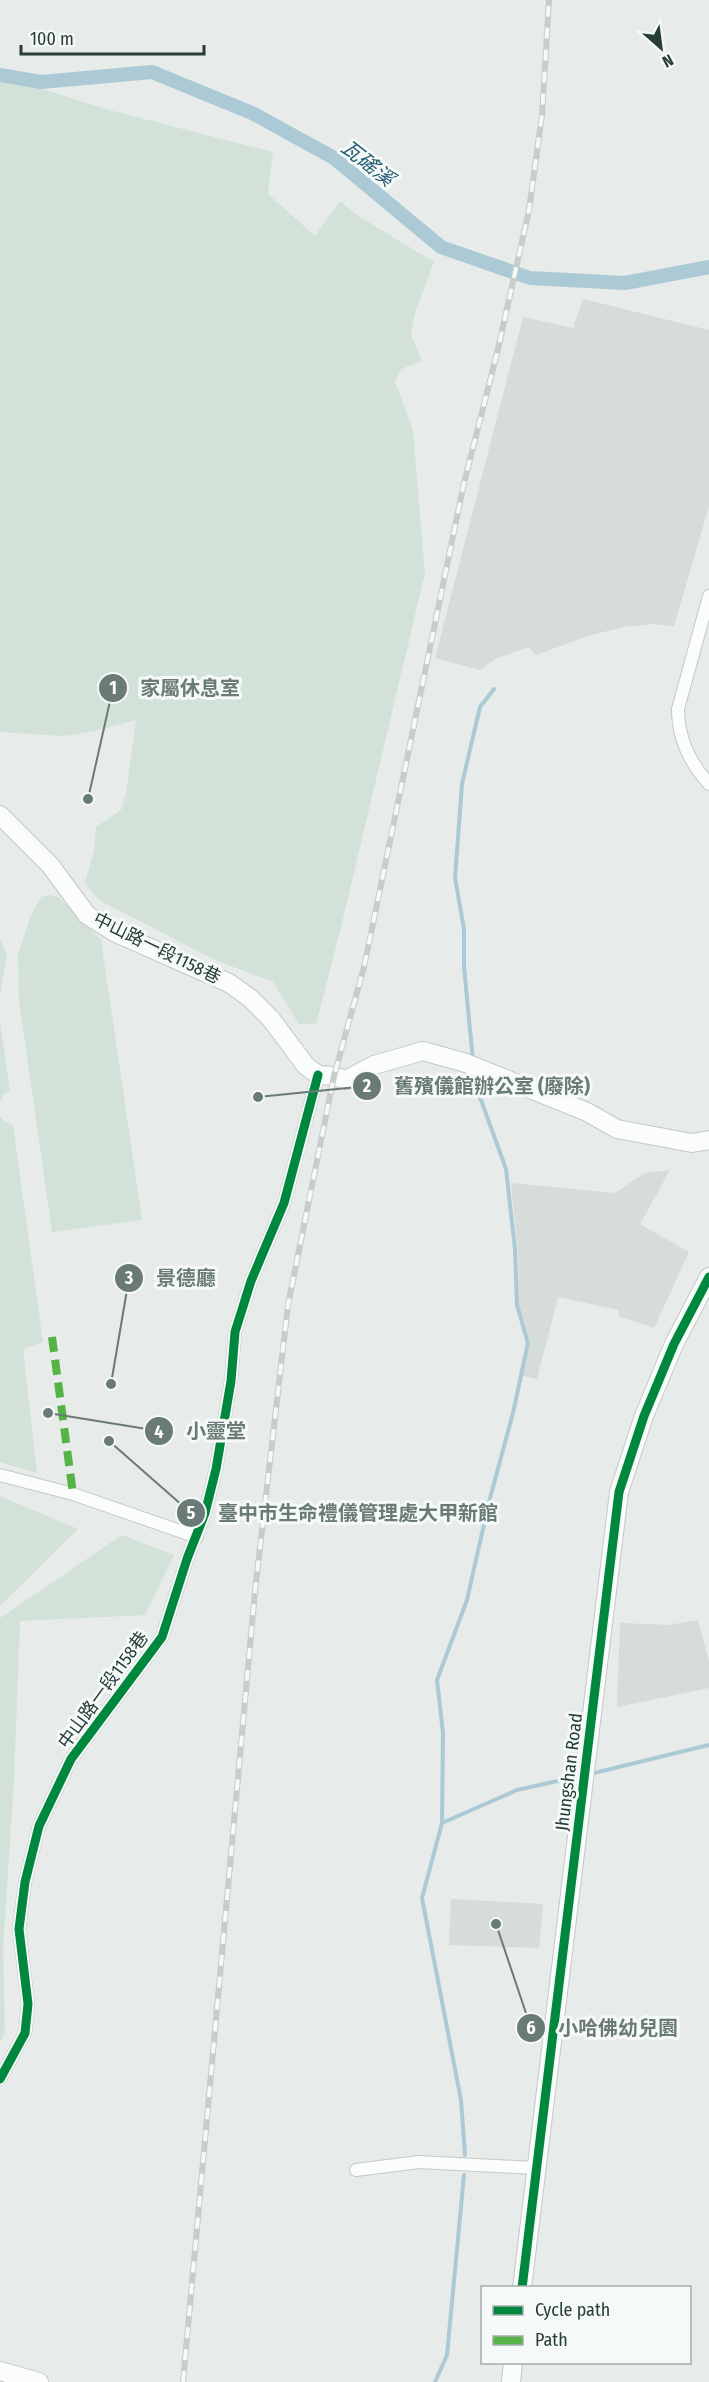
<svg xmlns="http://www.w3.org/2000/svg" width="709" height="2382" viewBox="0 0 709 2382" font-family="'Fira Sans Condensed','Noto Sans TC',sans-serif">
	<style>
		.built { fill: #d5dcd9 }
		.green { fill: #d2e2d8 }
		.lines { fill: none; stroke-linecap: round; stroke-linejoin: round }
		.stream { stroke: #accad5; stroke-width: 4 }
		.canal { stroke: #accad5; stroke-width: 14 }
		.street-casing { stroke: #c4c8c7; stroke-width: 14 }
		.secondary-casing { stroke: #c4c9c7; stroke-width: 20 }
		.street { stroke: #fbfcfc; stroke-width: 12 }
		.secondary { stroke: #fbfcfc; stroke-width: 18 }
		.rail-casing { stroke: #c8cccb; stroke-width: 6 }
		.rail { stroke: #f5f9f8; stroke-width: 4; stroke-dasharray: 11; stroke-linecap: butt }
		.quiet { stroke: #56b346; stroke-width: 8; stroke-dasharray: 15 8; stroke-linecap: butt }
		.cycleway-casing { stroke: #f5f9f8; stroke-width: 13 }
		.cycleway { stroke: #00873e; stroke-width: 9 }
		.labels { text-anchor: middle; stroke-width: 6; stroke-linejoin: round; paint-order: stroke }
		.street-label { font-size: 18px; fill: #263d3a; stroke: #f5f9f8 }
		.water-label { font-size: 20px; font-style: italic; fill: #255c73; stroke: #f5f9f8 }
		.leader { fill: none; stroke: #6a7a77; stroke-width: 2 }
		.callout-dot { fill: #6a7a77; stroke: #f5f9f8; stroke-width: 2 }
		.mark-label { font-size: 18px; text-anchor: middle; font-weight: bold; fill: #fff }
		.callout-label { font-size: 20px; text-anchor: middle; font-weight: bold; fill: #6a7a77; stroke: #f5f9f8; stroke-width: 6; stroke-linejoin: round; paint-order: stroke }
	</style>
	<rect width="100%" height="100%" fill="#e7ebe9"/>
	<!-- built -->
	<path class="built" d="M 583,299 L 709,330 L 709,506 L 674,626 L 653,624 L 624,627 L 591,635 L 536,655 L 529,647 L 497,658 L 480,670 L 435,658 L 523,317 L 573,328 Z
		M 670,1170 L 640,1224 L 689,1252 L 654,1328 L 619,1316 L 619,1310 L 558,1297 L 537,1379 L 523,1376 L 530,1342 L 519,1305 L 518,1253 L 511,1183 L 615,1193 L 645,1173 Z
		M 698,1620 L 709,1661 L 709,1688 L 617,1707 L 620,1623 L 669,1625 Z
		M 451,1899 L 543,1904 L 539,1948 L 449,1945 Z"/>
	<!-- green -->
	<path class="green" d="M 0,81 L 36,87 L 109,110 L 273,152 L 268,194 L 315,236 L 340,201 L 358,216 L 434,262 L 414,316 L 411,335 L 422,361 L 401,369 L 395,382 L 413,430 L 425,573 L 342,923 L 316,1024 L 299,1024 L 273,982 L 215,960 L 99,900 L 85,883 L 94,851 L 96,827 L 121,810 L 126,793 L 136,720 L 95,731 L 64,736 L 0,732 Z
		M 49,895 L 59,897 L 101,940 L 142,1220 L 52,1232 L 19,1000 L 18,954 L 31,915 L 41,897 Z
		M 0,939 L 7,954 L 0,996 Z
		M 0,1022 L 10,1091 L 4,1094 L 0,1102 Z
		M 0,1117 L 4,1121 L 13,1125 L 43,1342 L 23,1349 L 37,1473 L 0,1462 Z
		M 0,1496 L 78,1529 L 0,1606 Z
		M 122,1535 L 174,1555 L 145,1615 L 20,1621 L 14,1778 L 3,1950 L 5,2032 L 0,2043 L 0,1618 Z"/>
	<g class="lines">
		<!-- stream -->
		<path class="stream" d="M 473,1061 L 464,967 L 464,929 L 455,878 L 462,784 L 480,707 L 494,689
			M 590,1774 L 709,1745
			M 442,1823 L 517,1790 L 580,1776
			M 465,2155 L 461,2100 L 422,1898 L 442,1823 L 443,1733 L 437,1680 L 467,1600 L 489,1502 L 513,1413 L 528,1343 L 517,1305 L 515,1249 L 506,1169 L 477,1089 L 474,1071
			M 435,2382 L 447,2355 L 464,2175"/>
		<!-- canal -->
		<path class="canal" d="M 0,75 L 41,82 L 152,72 L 252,113 L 334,158 L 441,247 L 530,278 L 625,283 L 709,267"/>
		<defs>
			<path id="street" d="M 709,596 L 678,709 C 678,737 690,763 709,784
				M 0,1475 L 73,1494 L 197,1537
				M 0,2079 L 25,2033 L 28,2004 L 19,1929 L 25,1882 L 39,1826 L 71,1759 L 162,1637 L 187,1559 L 205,1513 L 216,1469 L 231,1381 L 235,1332 L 251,1281 L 284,1203 L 318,1075
				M 356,2170 L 419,2162 L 536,2168"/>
			<path id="secondary" d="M 0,815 L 50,865 L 87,915 L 114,932 L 229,983 L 250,998 L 271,1019 L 306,1066 L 318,1075 L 334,1076 L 346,1080 L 374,1065 L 423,1051 L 466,1063 L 587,1112 L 617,1129 L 692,1143 L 709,1140
				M 522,2288 L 619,1492 L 644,1416 L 674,1344 L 709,1277
				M 0,2371 L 39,2382
				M 511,2382 L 513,2362"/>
		</defs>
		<!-- street casing -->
		<use href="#street" class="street-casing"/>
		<!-- secondary casing -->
		<use href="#secondary" class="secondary-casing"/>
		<!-- street -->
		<use href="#street" class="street"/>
		<!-- secondary -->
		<use href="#secondary" class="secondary"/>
		<defs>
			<path id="rail" d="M 183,2382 L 255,1591 L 288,1305 L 334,1076 L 364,967 L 464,483 L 498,349 L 529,210 L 542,115 L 549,0"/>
		</defs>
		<!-- rail casing -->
		<use href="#rail" class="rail-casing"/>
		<!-- rail -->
		<use href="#rail" class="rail"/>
		<!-- quiet -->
		<path class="quiet" d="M 52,1337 L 73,1494"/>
		<defs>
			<path id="cycleway" d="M 0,2079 L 25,2033 L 28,2004 L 19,1929 L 25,1882 L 39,1826 L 71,1759 L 162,1637 L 187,1559 L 205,1513 L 216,1469 L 231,1381 L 235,1332 L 251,1281 L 284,1203 L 318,1075
				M 522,2288 L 619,1492 L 644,1416 L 674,1344 L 709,1277"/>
		</defs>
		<!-- cycleway casing -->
		<use href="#cycleway" class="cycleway-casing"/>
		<!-- cycleway -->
		<use href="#cycleway" class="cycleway"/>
	</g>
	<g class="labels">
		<!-- street labels -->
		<g class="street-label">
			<text transform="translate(157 948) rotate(26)" y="6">中山路一段1158巷</text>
			<text transform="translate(103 1690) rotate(-54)" y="6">中山路一段1158巷</text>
			<text transform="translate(569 1772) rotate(-83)" y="6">Jhungshan Road</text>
		</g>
		<!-- water labels -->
		<g class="water-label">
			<text transform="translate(368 163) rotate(38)" y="7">瓦磘溪</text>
		</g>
	</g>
	<!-- callouts -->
	<path class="leader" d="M88 799L113 688M258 1097L367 1086M111 1384L129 1278M48 1413L159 1431M109 1441L191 1513M496 1924L531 2028"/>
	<g class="callout-dot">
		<circle cx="88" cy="799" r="6"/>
		<circle cx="258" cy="1097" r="6"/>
		<circle cx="111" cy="1384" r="6"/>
		<circle cx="48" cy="1413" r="6"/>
		<circle cx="109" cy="1441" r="6"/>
		<circle cx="496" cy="1924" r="6"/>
		<circle cx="113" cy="688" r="15"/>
		<circle cx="367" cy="1086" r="15"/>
		<circle cx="129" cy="1278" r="15"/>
		<circle cx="159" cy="1431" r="15"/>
		<circle cx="191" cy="1513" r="15"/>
		<circle cx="531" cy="2028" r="15"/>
	</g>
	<g class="mark-label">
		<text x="113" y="694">1</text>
		<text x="367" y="1092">2</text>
		<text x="129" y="1284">3</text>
		<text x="159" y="1438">4</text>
		<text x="191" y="1519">5</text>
		<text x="531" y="2034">6</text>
	</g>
	<g class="callout-label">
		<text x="190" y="695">家屬休息室</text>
		<text x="492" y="1093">舊殯儀館辦公室 (廢除)</text>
		<text x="186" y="1285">景德廳</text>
		<text x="216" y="1438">小靈堂</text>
		<text x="358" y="1520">臺中市生命禮儀管理處大甲新館</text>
		<text x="618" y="2035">小哈佛幼兒園</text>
	</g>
	<!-- legend -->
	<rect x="481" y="2286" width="210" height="78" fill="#f5f9f8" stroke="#a2aeac" stroke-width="1.5"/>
	<rect x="493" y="2306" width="30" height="9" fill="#00873e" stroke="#a2aeac" stroke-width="1.5"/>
	<text x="535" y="2316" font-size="18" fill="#263d3a">Cycle path</text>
	<rect x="493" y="2336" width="30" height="9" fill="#56b346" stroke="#a2aeac" stroke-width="1.5"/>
	<text x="535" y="2346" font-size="18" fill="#263d3a">Path</text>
	<!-- north arrow -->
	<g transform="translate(661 48) rotate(152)" stroke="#f5f9f8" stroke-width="4.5" paint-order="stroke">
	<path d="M0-4.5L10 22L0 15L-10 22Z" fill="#263d3a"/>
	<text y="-9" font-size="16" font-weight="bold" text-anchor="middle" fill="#263d3a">N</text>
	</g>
	<!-- scale -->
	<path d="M21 45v9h183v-9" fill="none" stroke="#263d3a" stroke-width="3"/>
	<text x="30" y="45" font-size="18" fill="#263d3a" stroke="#f5f9f8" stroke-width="4.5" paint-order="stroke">100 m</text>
</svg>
